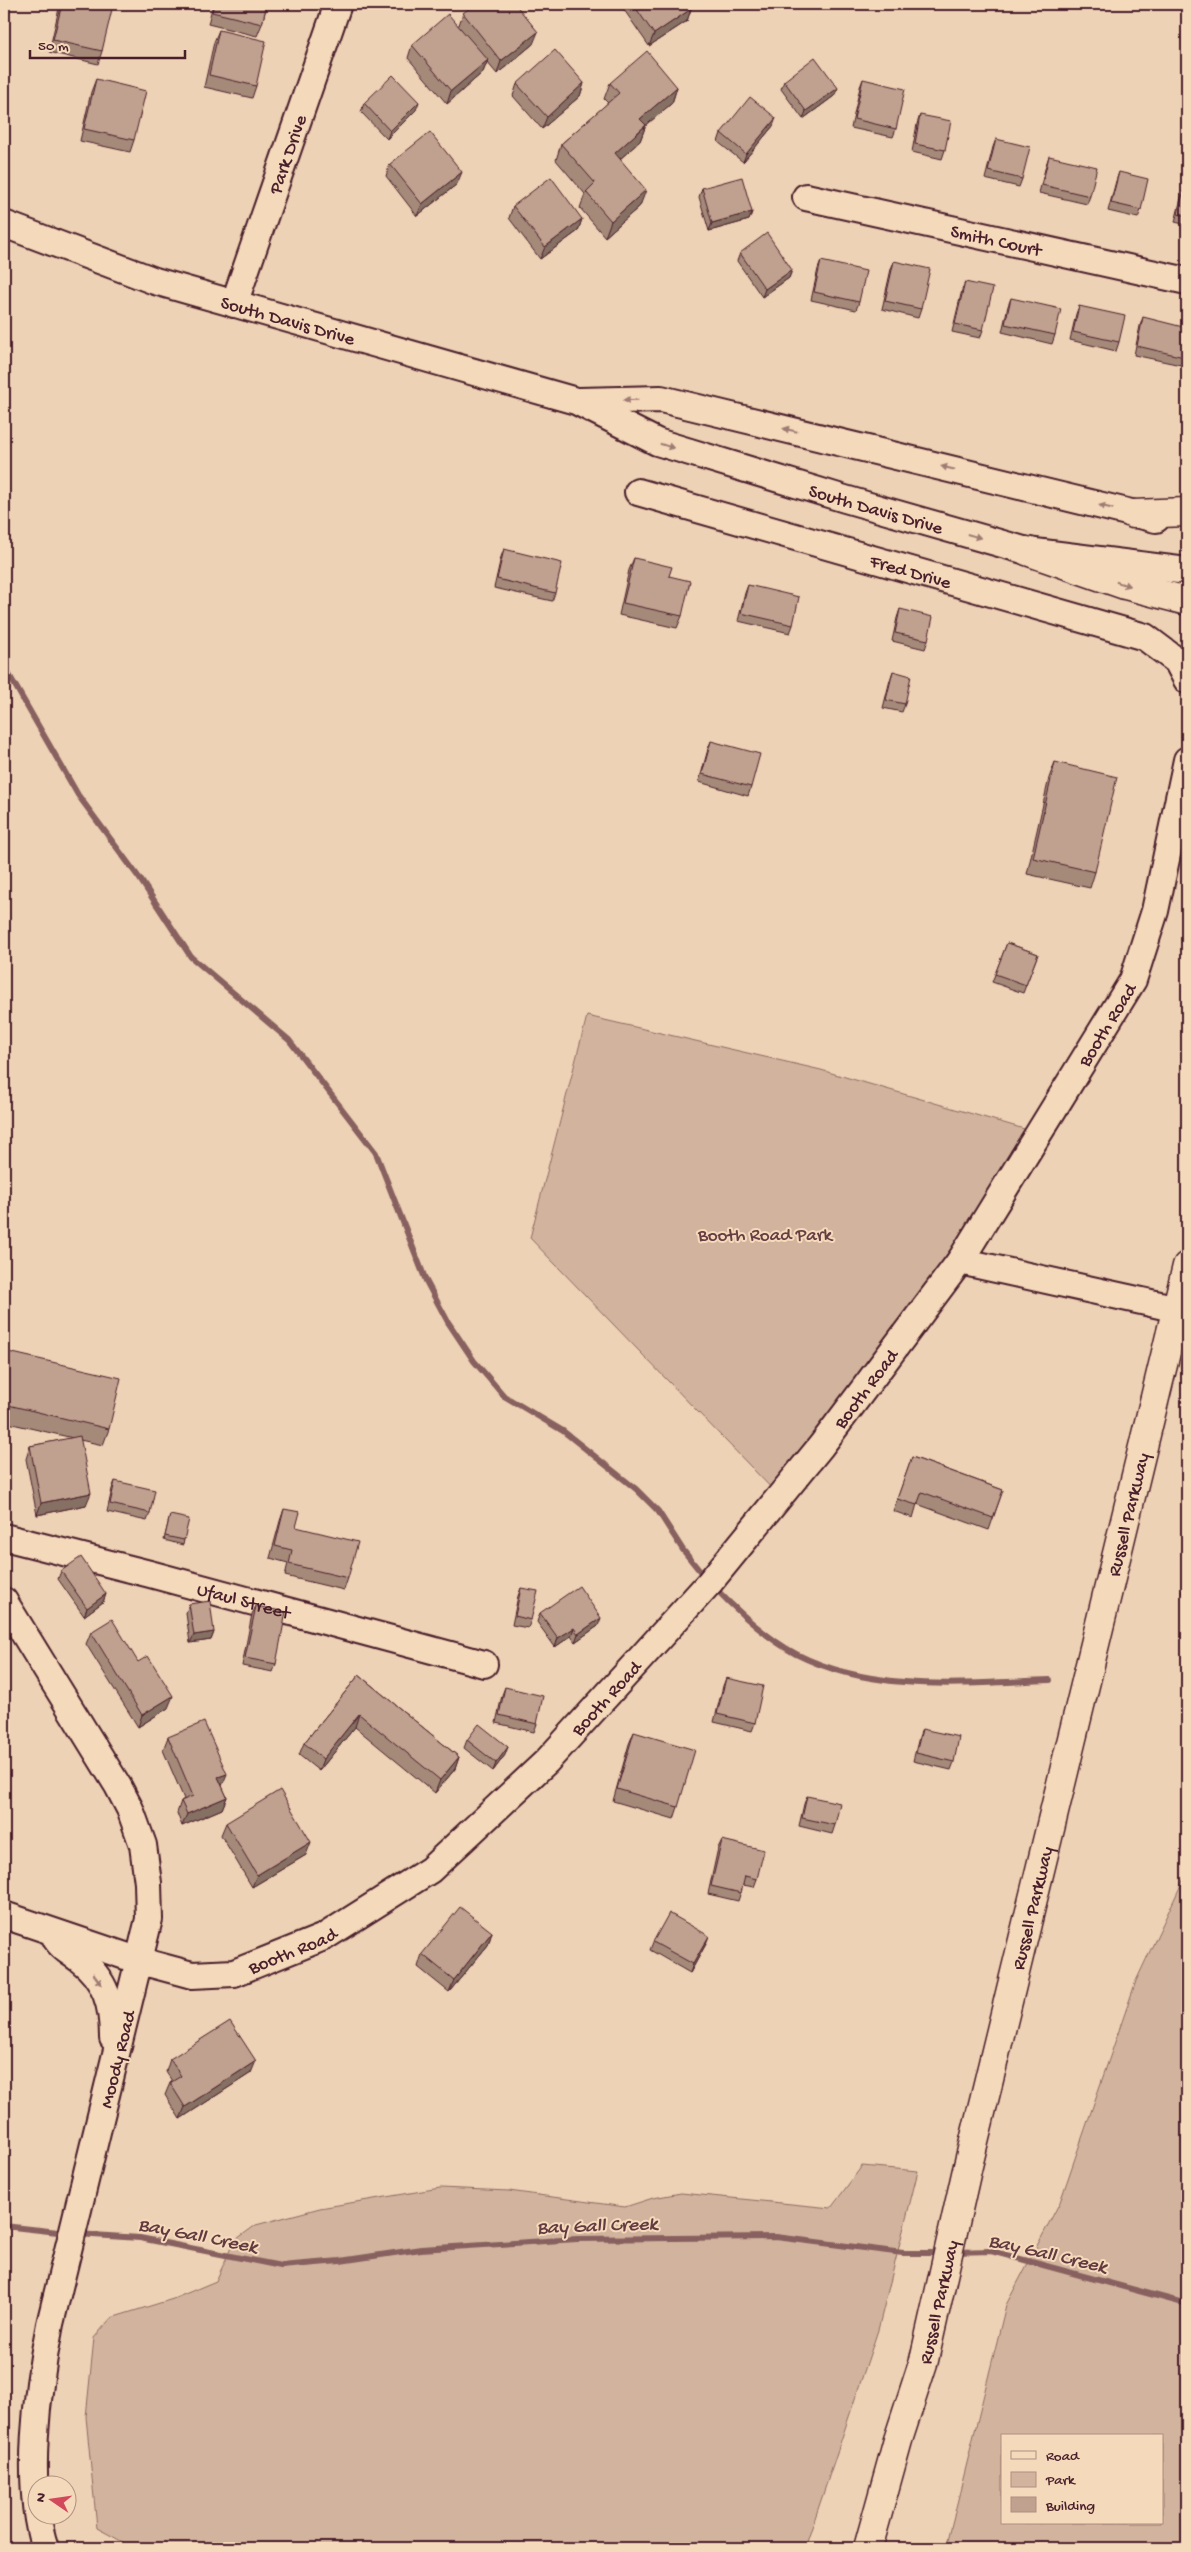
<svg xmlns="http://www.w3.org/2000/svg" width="1191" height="2552" viewBox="0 0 1191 2552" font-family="'Gochi Hand',sans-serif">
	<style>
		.green { fill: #d2b49e; stroke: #8e6a64; fill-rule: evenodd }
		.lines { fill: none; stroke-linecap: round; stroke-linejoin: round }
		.stream { stroke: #87615f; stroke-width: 6 }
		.minor-casing { stroke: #4a1f2b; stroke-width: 30 }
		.major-casing { stroke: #4a1f2b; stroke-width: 31 }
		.minor { stroke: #f4d9bb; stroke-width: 26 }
		.major { stroke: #f4d9bb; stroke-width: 28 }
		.wall { fill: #a58a7a; stroke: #4a1f2b }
		.shaded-wall { fill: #867063; stroke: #4a1f2b }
		.building { fill: #c0a08e; stroke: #4a1f2b }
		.oneway { fill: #9f7c73 }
		.labels { text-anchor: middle; stroke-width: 4; stroke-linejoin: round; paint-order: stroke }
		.street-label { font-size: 19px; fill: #4a1f2b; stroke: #f4d9bb }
		.park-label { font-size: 19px; fill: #653d42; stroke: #f4d9bb }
		.water-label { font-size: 20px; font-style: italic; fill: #633a40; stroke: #f4d9bb }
	</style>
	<rect width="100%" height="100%" fill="#edd2b5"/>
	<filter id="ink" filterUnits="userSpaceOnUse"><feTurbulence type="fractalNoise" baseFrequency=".02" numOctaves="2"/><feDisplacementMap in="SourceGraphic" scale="10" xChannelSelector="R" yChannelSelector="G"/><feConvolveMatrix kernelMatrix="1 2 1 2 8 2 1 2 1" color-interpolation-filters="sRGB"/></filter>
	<g filter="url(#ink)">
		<!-- green -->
		<path class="green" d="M 587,1016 L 821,1070 L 1038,1133 L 780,1497 L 530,1238 Z
			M 1187,1872 L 1187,2548 L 946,2548 L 1006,2305 L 1060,2202 L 1136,1981 ZM 1002,2436 L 1162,2436 L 1162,2523 L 1002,2523 Z
			M 862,2166 L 918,2171 L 878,2330 L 805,2548 L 134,2548 L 97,2528 L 86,2417 L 94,2338 L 111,2318 L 173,2299 L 216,2281 L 234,2241 L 256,2225 L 320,2208 L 440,2188 L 509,2191 L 625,2207 L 653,2198 L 681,2193 L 831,2208 Z"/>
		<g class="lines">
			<!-- stream -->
			<path class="stream" d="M 4,666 L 78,795 L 140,879 L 191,957 L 289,1040 L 376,1153 L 426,1281 L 448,1322 L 474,1361 L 504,1396 L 563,1431 L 636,1489 L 658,1511 L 683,1550 L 703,1575
				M 714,1587 C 738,1612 765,1637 796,1654 C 875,1694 966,1683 1050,1680
				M 1184,1592 L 1187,1593
				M 4,2226 L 67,2233
				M 77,2234 L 140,2238 L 281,2266 L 340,2261 L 421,2249 L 577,2239 L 776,2237 L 903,2253 L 941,2253
				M 954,2252 L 991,2251 L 1187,2304"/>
			<defs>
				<g id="minor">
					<path id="s1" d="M 806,197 L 1187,281"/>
					<path id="s2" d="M 4,224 L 155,281 L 576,401 L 657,442 L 845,499 L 1027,551 L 1187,571"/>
					<path id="s3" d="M 234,304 L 338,4"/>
					<path d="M 579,401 L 661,399 L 1156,519"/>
					<path id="s4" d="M 638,492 L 1145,637 L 1177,661 L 1187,680"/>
					<path d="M 960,1261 L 1187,1311"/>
					<path id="s5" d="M 4,1537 L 150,1574 L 484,1664"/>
					<path d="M 4,1601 L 118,1786 L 130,1809 L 143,1845 L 148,1883 L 149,1919 L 50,2324 C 37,2389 24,2486 45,2548"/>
					<path id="s6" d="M 4,1915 L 140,1961 L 192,1975 L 234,1973 L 324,1937 L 430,1870 L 547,1761 L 710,1582 L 821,1446 L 960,1261 L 1133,980 L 1155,911 L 1187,760"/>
					<path d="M 56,1939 C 64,1951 69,1951 79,1959 C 106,1979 113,2006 113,2038"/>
				</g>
				<g id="major">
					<path d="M 1133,514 L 1187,512"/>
					<path d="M 1027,551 L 1125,585 L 1187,601"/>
					<path id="s7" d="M 868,2548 L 898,2440 L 924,2360 L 966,2174 L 1187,1266"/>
				</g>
			</defs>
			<!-- minor casing -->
			<use href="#minor" class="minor-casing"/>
			<!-- major casing -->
			<use href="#major" class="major-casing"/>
			<!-- minor -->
			<use href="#minor" class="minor"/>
			<!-- major -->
			<use href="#major" class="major"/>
		</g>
		<!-- wall -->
		<path class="wall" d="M 60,4 L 108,4 L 102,51 L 98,64 L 49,52 Z
			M 213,4 L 267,4 L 262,24 L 257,36 L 208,24 Z
			M 620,4 L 688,4 L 691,9 L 687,21 L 649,46 Z
			M 463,13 L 533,44 L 497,74 L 487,62 L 483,72 L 447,104 L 408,58 L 412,45 L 459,25 Z
			M 219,30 L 256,86 L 252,98 L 204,87 L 214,42 Z
			M 96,79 L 134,140 L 130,152 L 80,141 L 91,92 Z
			M 863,79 L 896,129 L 893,137 L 851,128 L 860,87 Z
			M 784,81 L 834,96 L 803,119 L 781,89 Z
			M 584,83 L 580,96 L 542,129 L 513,96 L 517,84 Z
			M 610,83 L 677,87 L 672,103 L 646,125 L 640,141 L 620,159 L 640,206 L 605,237 L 580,208 L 585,194 L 556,160 L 561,144 L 608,103 L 604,99 Z
			M 364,103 L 416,110 L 387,139 L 361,112 Z
			M 920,115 L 945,150 L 942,159 L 912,152 L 917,124 Z
			M 773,126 L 743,162 L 718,142 L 721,133 Z
			M 996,139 L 1022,179 L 1019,187 L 985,179 L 993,147 Z
			M 1049,156 L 1090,196 L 1087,204 L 1039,193 L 1046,165 Z
			M 390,164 L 457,184 L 417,216 L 386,176 Z
			M 1119,172 L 1141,210 L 1138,218 L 1108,211 L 1116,181 Z
			M 1185,185 L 1187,186 L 1187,225 L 1175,222 L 1182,194 Z
			M 702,188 L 752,212 L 749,220 L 709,231 L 699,197 Z
			M 513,206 L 582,219 L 578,231 L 540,259 L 509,218 Z
			M 740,253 L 792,270 L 789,278 L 762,297 L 737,261 Z
			M 821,261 L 859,302 L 856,310 L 811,300 L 818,269 Z
			M 894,261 L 921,309 L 918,318 L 882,309 L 891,269 Z
			M 965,282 L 983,330 L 980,338 L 952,332 L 962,290 Z
			M 1011,298 L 1055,335 L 1052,344 L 1002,332 L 1008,306 Z
			M 1079,306 L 1119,342 L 1116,351 L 1070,340 L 1076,314 Z
			M 1143,317 L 1184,357 L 1181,365 L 1134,355 L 1140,326 Z
			M 504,549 L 555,593 L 552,601 L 494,588 L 501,557 Z
			M 634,558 L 669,576 L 682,616 L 677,628 L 619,615 L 629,570 Z
			M 748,585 L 793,625 L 790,633 L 738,621 L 745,593 Z
			M 900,609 L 928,640 L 925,649 L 892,641 L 897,618 Z
			M 893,671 L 905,704 L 902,712 L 883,708 L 890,680 Z
			M 711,741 L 751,787 L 748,796 L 699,782 L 708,749 Z
			M 1055,762 L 1095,872 L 1090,888 L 1027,874 L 1049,778 Z
			M 1007,943 L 1038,954 L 1023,993 L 992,982 Z
			M 4,1351 L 109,1429 L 103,1445 L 80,1440 L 86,1505 L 37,1515 L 26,1459 L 30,1446 L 73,1438 L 4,1422 Z
			M 912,1457 L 1003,1490 L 989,1530 L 917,1504 L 913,1518 L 893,1511 Z
			M 115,1481 L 150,1513 L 147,1521 L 107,1512 L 112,1489 Z
			M 284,1509 L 296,1527 L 348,1578 L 344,1590 L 285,1576 L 288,1563 L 270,1558 L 280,1521 Z
			M 170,1515 L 184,1540 L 183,1545 L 164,1540 Z
			M 61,1571 L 106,1594 L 103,1602 L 84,1616 L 58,1579 Z
			M 521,1588 L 531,1620 L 528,1628 L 512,1625 L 518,1596 Z
			M 189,1604 L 214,1632 L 211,1640 L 190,1643 L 186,1613 Z
			M 256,1606 L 276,1664 L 273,1672 L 242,1666 L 252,1614 Z
			M 540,1613 L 598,1626 L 575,1642 L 571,1636 L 555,1647 L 537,1622 Z
			M 91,1632 L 168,1708 L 138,1727 L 86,1644 Z
			M 359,1675 L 459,1757 L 455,1769 L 435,1793 L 355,1727 L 319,1771 L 299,1755 L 304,1743 Z
			M 726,1678 L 755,1723 L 752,1731 L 714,1722 L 723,1686 Z
			M 505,1687 L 537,1724 L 534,1732 L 496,1723 L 502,1695 Z
			M 922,1729 L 954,1762 L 951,1770 L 913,1761 L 919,1737 Z
			M 634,1732 L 678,1807 L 674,1819 L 613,1801 L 629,1744 Z
			M 168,1737 L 222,1786 L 227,1797 L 222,1809 L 182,1826 L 177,1813 L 181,1801 L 184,1799 L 163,1750 Z
			M 467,1740 L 505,1755 L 493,1771 L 464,1748 Z
			M 807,1796 L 835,1825 L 832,1834 L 799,1826 L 804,1804 Z
			M 226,1823 L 306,1855 L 252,1887 L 221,1835 Z
			M 722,1840 L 757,1879 L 754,1887 L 743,1885 L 738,1901 L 708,1894 L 718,1848 Z
			M 492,1932 L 488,1945 L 449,1992 L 418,1967 L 422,1954 Z
			M 653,1942 L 706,1944 L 690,1973 L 650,1950 Z
			M 170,2059 L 251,2073 L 180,2119 L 165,2095 L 170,2083 L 172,2081 L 166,2072 Z"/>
		<!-- shaded-wall -->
		<path class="shaded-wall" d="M 691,9 L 687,21 L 649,46 L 654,34 Z
			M 538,32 L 533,44 L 497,74 L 501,61 Z
			M 488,60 L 483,72 L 447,104 L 451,91 Z
			M 584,83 L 580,96 L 542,129 L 547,117 Z
			M 677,87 L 672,103 L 635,135 L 640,119 Z
			M 838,88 L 834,96 L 803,119 L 806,111 Z
			M 419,102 L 416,110 L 387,139 L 390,131 Z
			M 776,118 L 773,126 L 743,162 L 746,154 Z
			M 646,125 L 640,141 L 609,169 L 615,153 Z
			M 462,172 L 457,184 L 417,216 L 422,204 Z
			M 646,190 L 640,206 L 605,237 L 611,221 Z
			M 752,212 L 749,220 L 709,231 L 712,223 Z
			M 582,219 L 578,231 L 540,259 L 545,247 Z
			M 792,270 L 789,278 L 762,297 L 765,289 Z
			M 91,1493 L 86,1505 L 37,1515 L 41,1503 Z
			M 106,1594 L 103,1602 L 84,1616 L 87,1608 Z
			M 601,1618 L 598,1626 L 575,1642 L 578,1634 Z
			M 574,1628 L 571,1636 L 555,1647 L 558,1638 Z
			M 214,1632 L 211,1640 L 190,1643 L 194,1635 Z
			M 173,1696 L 168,1708 L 138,1727 L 142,1715 Z
			M 359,1714 L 355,1727 L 319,1771 L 323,1759 Z
			M 508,1747 L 505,1755 L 493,1771 L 496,1763 Z
			M 459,1757 L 455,1769 L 435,1793 L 440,1780 Z
			M 227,1774 L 222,1786 L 218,1777 Z
			M 227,1797 L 222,1809 L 182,1826 L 187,1814 Z
			M 311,1842 L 306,1855 L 252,1887 L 257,1875 Z
			M 492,1932 L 488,1945 L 449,1992 L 454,1980 Z
			M 709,1936 L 706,1944 L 690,1973 L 693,1964 Z
			M 256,2061 L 251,2073 L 180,2119 L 185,2107 Z"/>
		<!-- building -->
		<path class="building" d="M 62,4 L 108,4 L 113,5 L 102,51 L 53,40 Z
			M 214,4 L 267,4 L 262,24 L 212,12 Z
			M 475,4 L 515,4 L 538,32 L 501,61 L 463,13 Z
			M 633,4 L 688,4 L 691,9 L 654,34 Z
			M 448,14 L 488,60 L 451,91 L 412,45 Z
			M 219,30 L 266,41 L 256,86 L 209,75 Z
			M 555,50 L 584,83 L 547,117 L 517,84 Z
			M 647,51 L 677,87 L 640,119 L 646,125 L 615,153 L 646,190 L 611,221 L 586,192 L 595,183 L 561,144 L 619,93 L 610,83 Z
			M 815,57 L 838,88 L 806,111 L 784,81 Z
			M 393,75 L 419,102 L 390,131 L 364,103 Z
			M 96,79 L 146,91 L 134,140 L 84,129 Z
			M 863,79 L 905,89 L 896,129 L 854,119 Z
			M 750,97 L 776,118 L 746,154 L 721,133 Z
			M 920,115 L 951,121 L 945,150 L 915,144 Z
			M 430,132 L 462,172 L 422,204 L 390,164 Z
			M 996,139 L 1030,147 L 1022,179 L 988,171 Z
			M 1049,156 L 1097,167 L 1090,196 L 1042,185 Z
			M 1119,172 L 1148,179 L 1141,210 L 1111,203 Z
			M 551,177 L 582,219 L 545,247 L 513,206 Z
			M 742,177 L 752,212 L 712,223 L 702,188 Z
			M 1185,185 L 1187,186 L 1187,216 L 1178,214 Z
			M 767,233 L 792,270 L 765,289 L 740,253 Z
			M 821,261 L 866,271 L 859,302 L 814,292 Z
			M 894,261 L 930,269 L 921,309 L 885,301 Z
			M 965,282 L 993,288 L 983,330 L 955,324 Z
			M 1011,298 L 1061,309 L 1055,335 L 1005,324 Z
			M 1079,306 L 1125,316 L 1119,342 L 1073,332 Z
			M 1143,317 L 1187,328 L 1187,343 L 1184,357 L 1137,346 Z
			M 504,549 L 562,563 L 555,593 L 497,579 Z
			M 634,558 L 672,567 L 669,576 L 690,581 L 682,616 L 623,603 Z
			M 748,585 L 799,597 L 793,625 L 741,613 Z
			M 900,609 L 933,617 L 928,640 L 895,633 Z
			M 893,671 L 911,676 L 905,704 L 886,700 Z
			M 711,741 L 760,754 L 751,787 L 702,774 Z
			M 1055,762 L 1117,777 L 1095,872 L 1033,858 Z
			M 1007,943 L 1038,954 L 1026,985 L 995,974 Z
			M 4,1351 L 121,1378 L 109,1429 L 4,1404 Z
			M 80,1436 L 91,1493 L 41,1503 L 30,1446 Z
			M 912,1457 L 1003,1490 L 993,1518 L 922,1492 L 917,1505 L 897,1499 Z
			M 115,1481 L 155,1490 L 150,1513 L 110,1504 Z
			M 284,1509 L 300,1512 L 296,1527 L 358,1542 L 348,1578 L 289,1564 L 292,1550 L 275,1546 Z
			M 170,1515 L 189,1519 L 184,1540 L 165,1536 Z
			M 81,1557 L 106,1594 L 87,1608 L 61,1571 Z
			M 579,1586 L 601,1618 L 578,1634 L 574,1628 L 558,1638 L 540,1613 Z
			M 521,1588 L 538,1591 L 531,1620 L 515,1616 Z
			M 210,1601 L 214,1632 L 194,1635 L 189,1604 Z
			M 256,1606 L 286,1612 L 276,1664 L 245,1658 Z
			M 112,1619 L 138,1662 L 148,1656 L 173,1696 L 142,1715 L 91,1632 Z
			M 359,1675 L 459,1757 L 440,1780 L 359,1714 L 323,1759 L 304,1743 Z
			M 726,1678 L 763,1686 L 755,1723 L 717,1714 Z
			M 505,1687 L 543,1696 L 537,1724 L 499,1715 Z
			M 204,1722 L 227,1774 L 218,1777 L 227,1797 L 187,1814 L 181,1801 L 193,1796 L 168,1737 Z
			M 479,1724 L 508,1747 L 496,1763 L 467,1740 Z
			M 922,1729 L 959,1737 L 954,1762 L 916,1753 Z
			M 634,1732 L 695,1750 L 678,1807 L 617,1789 Z
			M 280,1790 L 311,1842 L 257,1875 L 226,1823 Z
			M 807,1796 L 840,1803 L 835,1825 L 802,1818 Z
			M 722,1840 L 764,1850 L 757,1879 L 745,1876 L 741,1893 L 711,1886 Z
			M 460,1907 L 492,1932 L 454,1980 L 422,1954 Z
			M 669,1913 L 709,1936 L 693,1964 L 653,1942 Z
			M 230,2021 L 256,2061 L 185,2107 L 170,2083 L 181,2076 L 170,2059 Z"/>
		<!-- one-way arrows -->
		<defs><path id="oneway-solid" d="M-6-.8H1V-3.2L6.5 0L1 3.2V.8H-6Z" transform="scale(1.25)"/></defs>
		<g class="oneway">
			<use href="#oneway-solid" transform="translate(631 400) rotate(179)"/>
			<use href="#oneway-solid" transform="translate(790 430) rotate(-167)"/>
			<use href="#oneway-solid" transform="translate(667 446) rotate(17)"/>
			<use href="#oneway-solid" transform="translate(948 468) rotate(-166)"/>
			<use href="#oneway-solid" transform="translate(1106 507) rotate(-166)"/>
			<use href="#oneway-solid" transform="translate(974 536) rotate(16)"/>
			<use href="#oneway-solid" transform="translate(1123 584) rotate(17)"/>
			<use href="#oneway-solid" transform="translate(97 1979) rotate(54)"/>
		</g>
	</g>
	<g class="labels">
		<!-- street labels -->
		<g class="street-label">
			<text dy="7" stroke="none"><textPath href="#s3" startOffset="159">Park Drive</textPath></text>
			<text dy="7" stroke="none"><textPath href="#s1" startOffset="195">Smith Court</textPath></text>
			<text dy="7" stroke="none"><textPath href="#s2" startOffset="300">South Davis Drive</textPath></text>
			<text dy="7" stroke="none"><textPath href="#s2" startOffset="919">South Davis Drive</textPath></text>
			<text dy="7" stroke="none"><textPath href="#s4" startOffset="284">Fred Drive</textPath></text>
			<text dy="7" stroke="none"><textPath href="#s6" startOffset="1549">Booth Road</textPath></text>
			<text dy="7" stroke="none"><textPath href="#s6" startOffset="1112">Booth Road</textPath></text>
			<text dy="7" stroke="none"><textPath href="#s7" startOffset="1066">Russell Parkway</textPath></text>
			<text dy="7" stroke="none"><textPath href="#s5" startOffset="248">Ufaul Street</textPath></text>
			<text dy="7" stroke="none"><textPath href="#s6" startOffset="708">Booth Road</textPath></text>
			<text dy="7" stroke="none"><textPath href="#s7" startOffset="661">Russell Parkway</textPath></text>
			<text dy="7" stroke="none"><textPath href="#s6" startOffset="302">Booth Road</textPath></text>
			<text transform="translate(116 2059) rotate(-76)" y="7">Moody Road</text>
			<text dy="7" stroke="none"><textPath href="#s7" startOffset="256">Russell Parkway</textPath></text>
		</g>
		<!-- park labels -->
		<g class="park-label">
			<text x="765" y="1240">Booth Road Park</text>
		</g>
		<!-- water labels -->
		<g class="water-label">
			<text transform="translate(597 2224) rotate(-2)" y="7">Bay Gall Creek</text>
			<text transform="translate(198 2234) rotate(11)" y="7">Bay Gall Creek</text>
			<text transform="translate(1048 2252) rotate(13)" y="7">Bay Gall Creek</text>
		</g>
	</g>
	<!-- margin -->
	<rect width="1191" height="2552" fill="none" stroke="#f4d9bb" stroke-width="20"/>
	<rect x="10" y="10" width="1171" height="2532" fill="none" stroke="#4a1f2b" stroke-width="2" filter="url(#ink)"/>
	<!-- legend -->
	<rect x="1001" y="2434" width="162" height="90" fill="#f4d9bb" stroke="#b08f81"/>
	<rect x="1011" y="2451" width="25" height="8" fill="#f4d9bb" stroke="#b08f81"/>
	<text x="1046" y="2460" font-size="15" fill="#4a1f2b">Road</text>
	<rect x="1011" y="2472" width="25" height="15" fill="#d2b49e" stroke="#b08f81"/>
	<text x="1046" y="2484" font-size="15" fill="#4a1f2b">Park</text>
	<rect x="1011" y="2497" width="25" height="15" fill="#c0a08e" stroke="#b08f81"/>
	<text x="1046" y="2510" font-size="15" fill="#4a1f2b">Building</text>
	<!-- north arrow -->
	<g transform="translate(52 2500) rotate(283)"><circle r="24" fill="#f4d9bb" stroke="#b08f81"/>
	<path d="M0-4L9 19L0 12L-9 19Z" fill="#d1495b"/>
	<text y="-8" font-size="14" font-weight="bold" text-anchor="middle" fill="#4a1f2b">N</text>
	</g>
	<!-- scale -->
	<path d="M30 50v8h155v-8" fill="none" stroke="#4a1f2b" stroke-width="2.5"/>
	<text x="38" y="50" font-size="15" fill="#4a1f2b" stroke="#f4d9bb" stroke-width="4" paint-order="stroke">50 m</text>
</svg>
